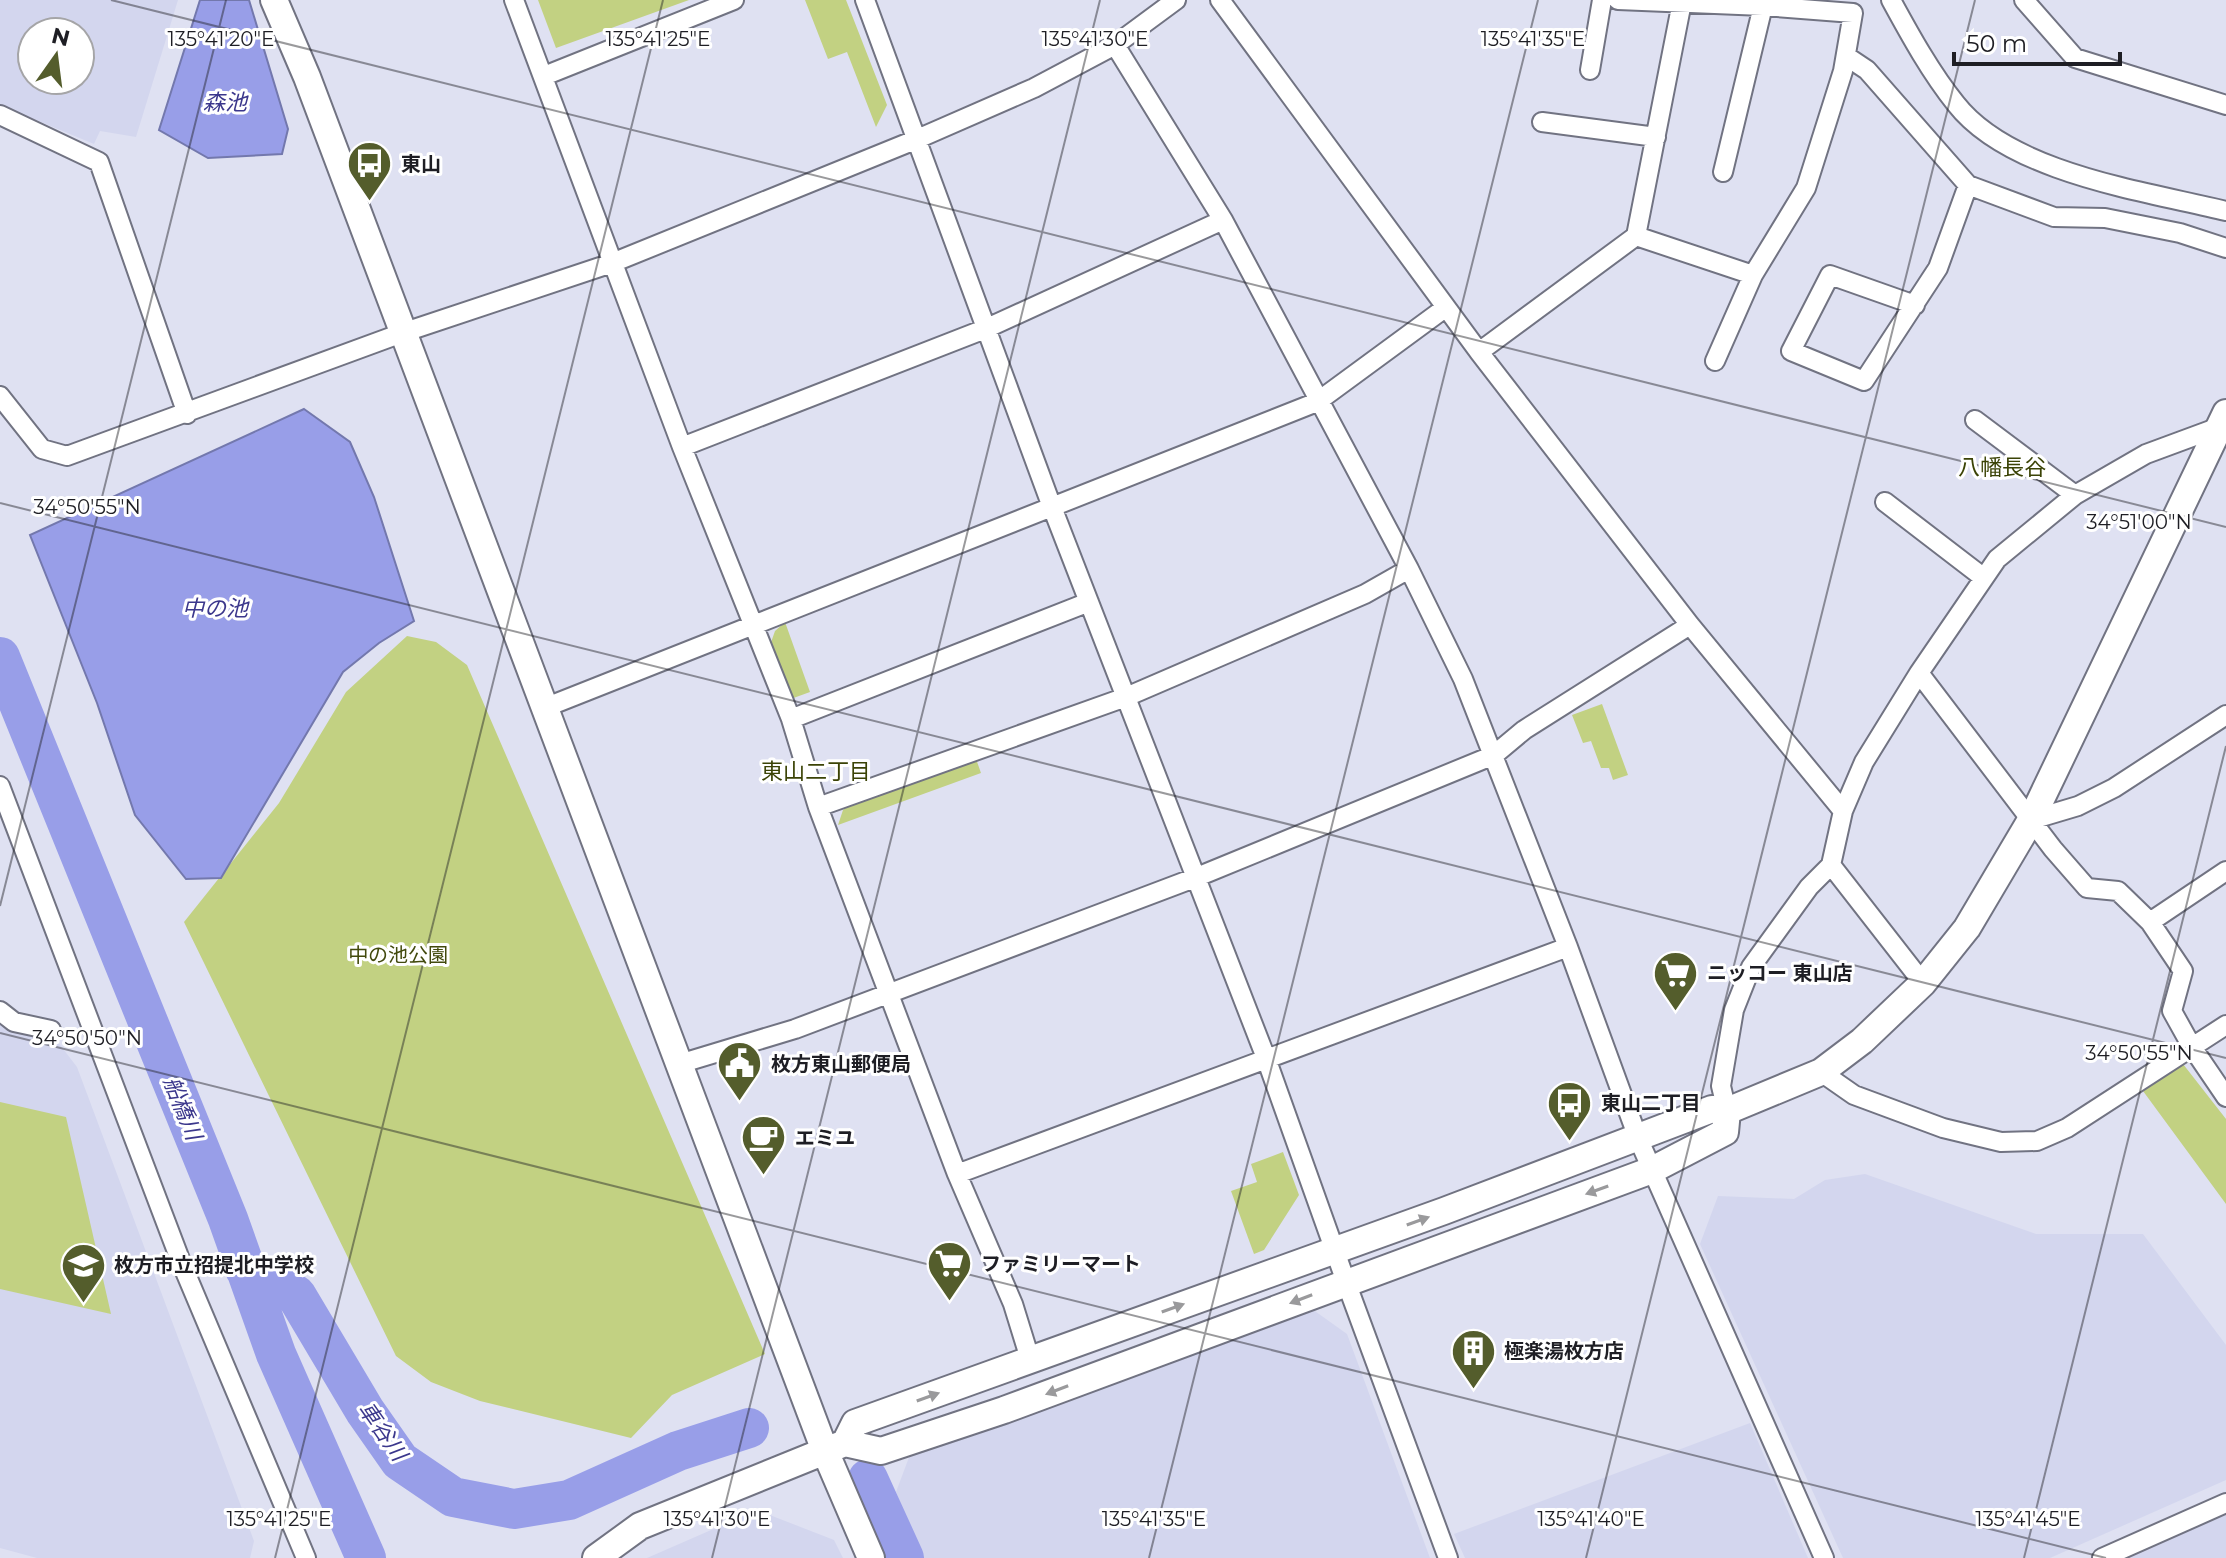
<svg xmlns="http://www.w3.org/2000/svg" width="2226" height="1558" viewBox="0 0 2226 1558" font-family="Montserrat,'Noto Sans JP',sans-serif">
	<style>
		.built { fill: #d3d6ee; fill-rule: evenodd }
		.green { fill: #c2d182 }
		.water { fill: #989ee8; stroke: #7378ad; stroke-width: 2 }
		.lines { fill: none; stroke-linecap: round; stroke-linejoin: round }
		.river { stroke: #989ee8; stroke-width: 40 }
		.street-casing { stroke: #717382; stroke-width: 22 }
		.secondary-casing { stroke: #717382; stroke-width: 30 }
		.street { stroke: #fff; stroke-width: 18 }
		.secondary { stroke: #fff; stroke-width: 26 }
		.oneway { fill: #9a9a9c }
		.ticks { fill: none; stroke: #1e1e24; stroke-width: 2; stroke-opacity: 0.45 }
		.labels { text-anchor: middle; stroke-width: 6; stroke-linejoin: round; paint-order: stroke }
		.poi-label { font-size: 20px; font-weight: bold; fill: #1e1e24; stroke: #fff; text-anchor: start }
		.park-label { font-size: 20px; fill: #424a0d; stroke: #fff }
		.water-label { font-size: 22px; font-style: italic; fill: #3b378c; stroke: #fff }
		.neighbourhood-label { font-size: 22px; fill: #3b4306; stroke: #fff }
		.ticks-label { font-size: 20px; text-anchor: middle; fill: #1e1e24; stroke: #fff; stroke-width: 6; stroke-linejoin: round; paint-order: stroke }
	</style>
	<rect width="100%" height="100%" fill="#dfe1f2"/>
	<!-- built -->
	<path class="built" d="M 0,0 L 178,0 L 136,137 L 100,131 L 94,144 L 0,105 ZM 32,32 L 80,32 L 80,80 L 32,80 Z
		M 0,1016 L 13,1027 L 57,1041 L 77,1067 L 254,1541 L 250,1558 L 37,1558 L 0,1548 Z
		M 1865,1174 L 2036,1234 L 2143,1234 L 2226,1345 L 2226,1480 L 2050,1558 L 1843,1558 L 1700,1244 L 1718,1196 L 1794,1199 L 1825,1180 Z
		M 1312,1309 L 1347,1334 L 1430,1558 L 923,1558 L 896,1492 L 911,1452 Z
		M 1750,1423 L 1808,1558 L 1465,1558 L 1454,1534 Z
		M 757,1510 L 834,1540 L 843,1558 L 647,1558 Z
		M 2226,1515 L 2226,1558 L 2126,1558 Z"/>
	<!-- green -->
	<path class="green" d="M 538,0 L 689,0 L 556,48 Z
		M 805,0 L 846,0 L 887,105 L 876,127 L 847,52 L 828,59 Z
		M 785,622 L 810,692 L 788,700 L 769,648 L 775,631 Z
		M 407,636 L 436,642 L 467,665 L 765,1354 L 672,1395 L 631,1438 L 480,1401 L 431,1382 L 396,1356 L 184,922 L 279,803 L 346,692 Z
		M 1602,704 L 1628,775 L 1613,780 L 1609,768 L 1601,768 L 1591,741 L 1583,743 L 1572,715 Z
		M 975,756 L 981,773 L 838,825 L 843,810 L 858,799 Z
		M 2183,1064 L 2226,1119 L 2226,1204 L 2143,1091 Z
		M 0,1102 L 66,1117 L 111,1314 L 0,1289 Z
		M 1283,1152 L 1299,1195 L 1264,1250 L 1254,1254 L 1231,1191 L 1257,1182 L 1251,1164 Z"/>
	<!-- water -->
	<path class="water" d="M 200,0 L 249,0 L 288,129 L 282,154 L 208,158 L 159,130 Z
		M 304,409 L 350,442 L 374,497 L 414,621 L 379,643 L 343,672 L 221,878 L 186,879 L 135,815 L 97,703 L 30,535 Z"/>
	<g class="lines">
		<!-- river -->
		<path class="river" d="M 0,657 L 228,1219 L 276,1354 L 366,1558
			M 245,1269 L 296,1295 L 365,1411 L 400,1461 L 453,1497 L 514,1509 L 569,1500 L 678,1451 L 749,1428
			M 868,1479 L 904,1558"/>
		<defs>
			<path id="street" d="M 514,0 L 682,447 L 791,719 L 818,807 L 957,1174 L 1013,1304 L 1030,1359
				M 865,0 L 1052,507 L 1266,1058 L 1346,1282 L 1448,1558
				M 1220,0 L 1479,352 L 1690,625 L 1843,811
				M 1618,0 L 1763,6 L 1853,13 L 1843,71 L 1806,188 L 1753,275 L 1715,361
				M 1891,0 C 1910,35 1931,73 1956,104 C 2010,173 2144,191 2226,211
				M 2024,0 L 2075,58 L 2226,105
				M 1115,45 L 1223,220 L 1409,569 L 1463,679 L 1568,947 L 1638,1138 L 1824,1558
				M 1846,56 L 1867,70 L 1968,185 L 1938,268 L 1864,381 L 1791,351 L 1830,275 L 1915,305
				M 1590,70 L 1602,0
				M 544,76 L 734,0
				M 0,115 L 99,162 L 187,414
				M 1542,122 L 1656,137
				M 1723,172 L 1763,6 L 1760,0
				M 1968,185 L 2054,217 L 2105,218 L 2180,233 L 2226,248
				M 1636,236 L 1682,2
				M 1479,352 L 1636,236 L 1753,275
				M 0,396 L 42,449 L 67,456 L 402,333 L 612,263 L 915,140 L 1034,88 L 1115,45 L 1176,0
				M 1975,420 L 2075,495
				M 682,447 L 985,329 L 1223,220
				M 1885,502 L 1984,578
				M 1919,673 L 2053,849 L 2087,888 L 2118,891 L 2150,922 L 2183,971 L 2172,1011 L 2192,1047 L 2226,1097
				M 544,708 L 1317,402 L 1445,308
				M 791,719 L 1089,602
				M 0,786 L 181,1262 L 306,1558
				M 818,807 L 1126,697 L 1365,594 L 1409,569
				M 2031,820 L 2078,806 L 2114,788 L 2226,715
				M 2150,922 L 2226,871
				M 1923,983 L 1831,865 L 1843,811 L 1864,762 L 1919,673 L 1997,559 L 2075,495 L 2146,454 L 2219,427
				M 0,1011 L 14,1022 L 51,1030
				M 679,1064 L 795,1029 L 1197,877 L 1494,755 L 1524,730 L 1690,625
				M 1821,1072 L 1854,1095 L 1943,1128 L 2001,1142 L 2037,1141 L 2067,1128 L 2226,1025
				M 1727,1111 L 1721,1086 L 1734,1010 L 1751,967 L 1809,887 L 1831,865
				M 957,1174 L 1568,947
				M 2102,1558 L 2226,1503"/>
			<path id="secondary" d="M 274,0 L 307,77 L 825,1451 L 871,1558
				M 845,1443 L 855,1423 L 1444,1211 L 1712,1109 L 1727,1111 L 1821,1072 L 1862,1041 L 1923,983 L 1967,928 L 2031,820 L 2226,413
				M 596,1558 L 640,1526 L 825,1451 L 845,1443 L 881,1451 L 1004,1410 L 1652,1170 L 1725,1132 L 1727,1111"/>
		</defs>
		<!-- street casing -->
		<use href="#street" class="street-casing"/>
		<!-- secondary casing -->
		<use href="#secondary" class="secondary-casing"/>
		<!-- street -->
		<use href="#street" class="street"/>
		<!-- secondary -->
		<use href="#secondary" class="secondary"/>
	</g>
	<!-- one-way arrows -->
	<defs><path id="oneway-solid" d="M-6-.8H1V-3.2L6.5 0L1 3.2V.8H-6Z" transform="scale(2)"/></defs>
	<g class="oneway">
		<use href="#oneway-solid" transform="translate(1597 1190) rotate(160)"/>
		<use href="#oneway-solid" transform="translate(1418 1221) rotate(-20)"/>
		<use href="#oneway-solid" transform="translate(1301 1299) rotate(159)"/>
		<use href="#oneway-solid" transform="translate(1173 1308) rotate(-20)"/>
		<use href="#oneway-solid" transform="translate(1057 1390) rotate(159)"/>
		<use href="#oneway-solid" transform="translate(928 1397) rotate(-20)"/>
	</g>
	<!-- ticks -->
	<path class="ticks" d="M 111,0 L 2226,527M 0,503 L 2226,1058M 0,906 L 226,0M 0,1033 L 2106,1558M 275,1558 L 663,0M 712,1558 L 1100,0M 1149,1558 L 1538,0M 1586,1558 L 1975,0M 2024,1558 L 2226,746"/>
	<!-- icons -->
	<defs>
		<symbol id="bus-pin" viewBox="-11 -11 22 30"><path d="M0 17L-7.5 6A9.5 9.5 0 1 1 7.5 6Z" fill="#545d2c" stroke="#fff"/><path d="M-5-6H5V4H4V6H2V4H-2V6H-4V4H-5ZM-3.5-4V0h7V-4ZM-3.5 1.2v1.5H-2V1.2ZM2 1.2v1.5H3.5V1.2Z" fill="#fff"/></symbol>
		<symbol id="supermarket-pin" viewBox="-11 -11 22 30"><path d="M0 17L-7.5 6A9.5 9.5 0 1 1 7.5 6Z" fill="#545d2c" stroke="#fff"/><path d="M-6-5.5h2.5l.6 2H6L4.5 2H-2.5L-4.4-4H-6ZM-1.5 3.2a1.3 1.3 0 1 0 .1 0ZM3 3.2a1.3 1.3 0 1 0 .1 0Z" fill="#fff"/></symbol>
		<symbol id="civic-pin" viewBox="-11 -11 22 30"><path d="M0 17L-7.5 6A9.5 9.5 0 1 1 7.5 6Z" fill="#545d2c" stroke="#fff"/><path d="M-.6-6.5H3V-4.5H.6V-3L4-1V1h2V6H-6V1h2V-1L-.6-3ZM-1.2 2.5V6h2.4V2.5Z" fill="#fff"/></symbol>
		<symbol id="cafe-pin" viewBox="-11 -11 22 30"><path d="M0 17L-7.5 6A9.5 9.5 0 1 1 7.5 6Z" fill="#545d2c" stroke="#fff"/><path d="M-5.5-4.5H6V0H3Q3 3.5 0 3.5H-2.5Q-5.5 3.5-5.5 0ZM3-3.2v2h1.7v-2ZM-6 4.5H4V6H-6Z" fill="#fff"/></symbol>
		<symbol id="school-pin" viewBox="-11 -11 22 30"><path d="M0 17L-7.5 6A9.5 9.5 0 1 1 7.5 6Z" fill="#545d2c" stroke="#fff"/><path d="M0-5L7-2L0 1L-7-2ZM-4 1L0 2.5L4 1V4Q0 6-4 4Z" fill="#fff"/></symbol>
		<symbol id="building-pin" viewBox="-11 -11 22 30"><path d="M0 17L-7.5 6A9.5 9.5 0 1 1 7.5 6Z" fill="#545d2c" stroke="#fff"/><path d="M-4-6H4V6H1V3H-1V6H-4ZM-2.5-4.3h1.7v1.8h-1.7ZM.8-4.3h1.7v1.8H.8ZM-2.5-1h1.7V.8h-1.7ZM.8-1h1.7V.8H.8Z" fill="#fff"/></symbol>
	</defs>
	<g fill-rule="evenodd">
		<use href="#bus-pin" x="344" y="138" width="51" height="69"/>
		<use href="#supermarket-pin" x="1650" y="948" width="51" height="69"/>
		<use href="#civic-pin" x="714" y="1038" width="51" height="69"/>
		<use href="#bus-pin" x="1544" y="1078" width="51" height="69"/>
		<use href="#cafe-pin" x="738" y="1112" width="51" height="69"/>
		<use href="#supermarket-pin" x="924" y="1238" width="51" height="69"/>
		<use href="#school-pin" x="58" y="1240" width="51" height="69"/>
		<use href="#building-pin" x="1448" y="1326" width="51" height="69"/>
	</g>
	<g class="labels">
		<!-- poi labels -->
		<g class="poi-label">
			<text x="401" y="171">東山</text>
			<text x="1707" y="980">ニッコー 東山店</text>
			<text x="771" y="1071">枚方東山郵便局</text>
			<text x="1601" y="1110">東山二丁目</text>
			<text x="795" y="1145">エミユ</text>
			<text x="981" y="1271">ファミリーマート</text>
			<text x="114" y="1272">枚方市立招提北中学校</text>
			<text x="1504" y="1358">極楽湯枚方店</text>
		</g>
		<!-- park labels -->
		<g class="park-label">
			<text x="398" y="962">中の池公園</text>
		</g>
		<!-- water labels -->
		<g class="water-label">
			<text x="225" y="110">森池</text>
			<text x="215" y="616">中の池</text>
			<text transform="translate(183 1108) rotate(68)" y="8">船橋川</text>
			<text transform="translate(383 1431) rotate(55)" y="8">車谷川</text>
		</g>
		<!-- neighbourhood labels -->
		<g class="neighbourhood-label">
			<text x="2002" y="475">八幡長谷</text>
			<text x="816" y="779">東山二丁目</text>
		</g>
	</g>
	<g class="ticks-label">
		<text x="658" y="46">135°41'25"E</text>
		<text x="1533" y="46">135°41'35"E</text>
		<text x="221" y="46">135°41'20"E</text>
		<text x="1095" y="46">135°41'30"E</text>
		<text x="87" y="514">34°50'55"N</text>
		<text x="2139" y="529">34°51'00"N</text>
		<text x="87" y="1045">34°50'50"N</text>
		<text x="2139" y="1060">34°50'55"N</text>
		<text x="279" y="1526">135°41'25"E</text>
		<text x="717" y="1526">135°41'30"E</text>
		<text x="1154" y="1526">135°41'35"E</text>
		<text x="1591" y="1526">135°41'40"E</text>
		<text x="2028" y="1526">135°41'45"E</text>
	</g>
	<!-- north arrow -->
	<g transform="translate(56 56) rotate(14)"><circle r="38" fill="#ffffff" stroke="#a5a5a7" stroke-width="2"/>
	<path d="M0-6L14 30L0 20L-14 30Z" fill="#545d2c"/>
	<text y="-12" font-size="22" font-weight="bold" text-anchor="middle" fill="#1e1e24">N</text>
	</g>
	<!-- scale -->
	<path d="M1954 52v12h166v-12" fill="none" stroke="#1e1e24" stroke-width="4"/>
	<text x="1966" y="52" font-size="24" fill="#1e1e24" stroke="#ffffff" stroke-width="6" paint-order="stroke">50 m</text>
</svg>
